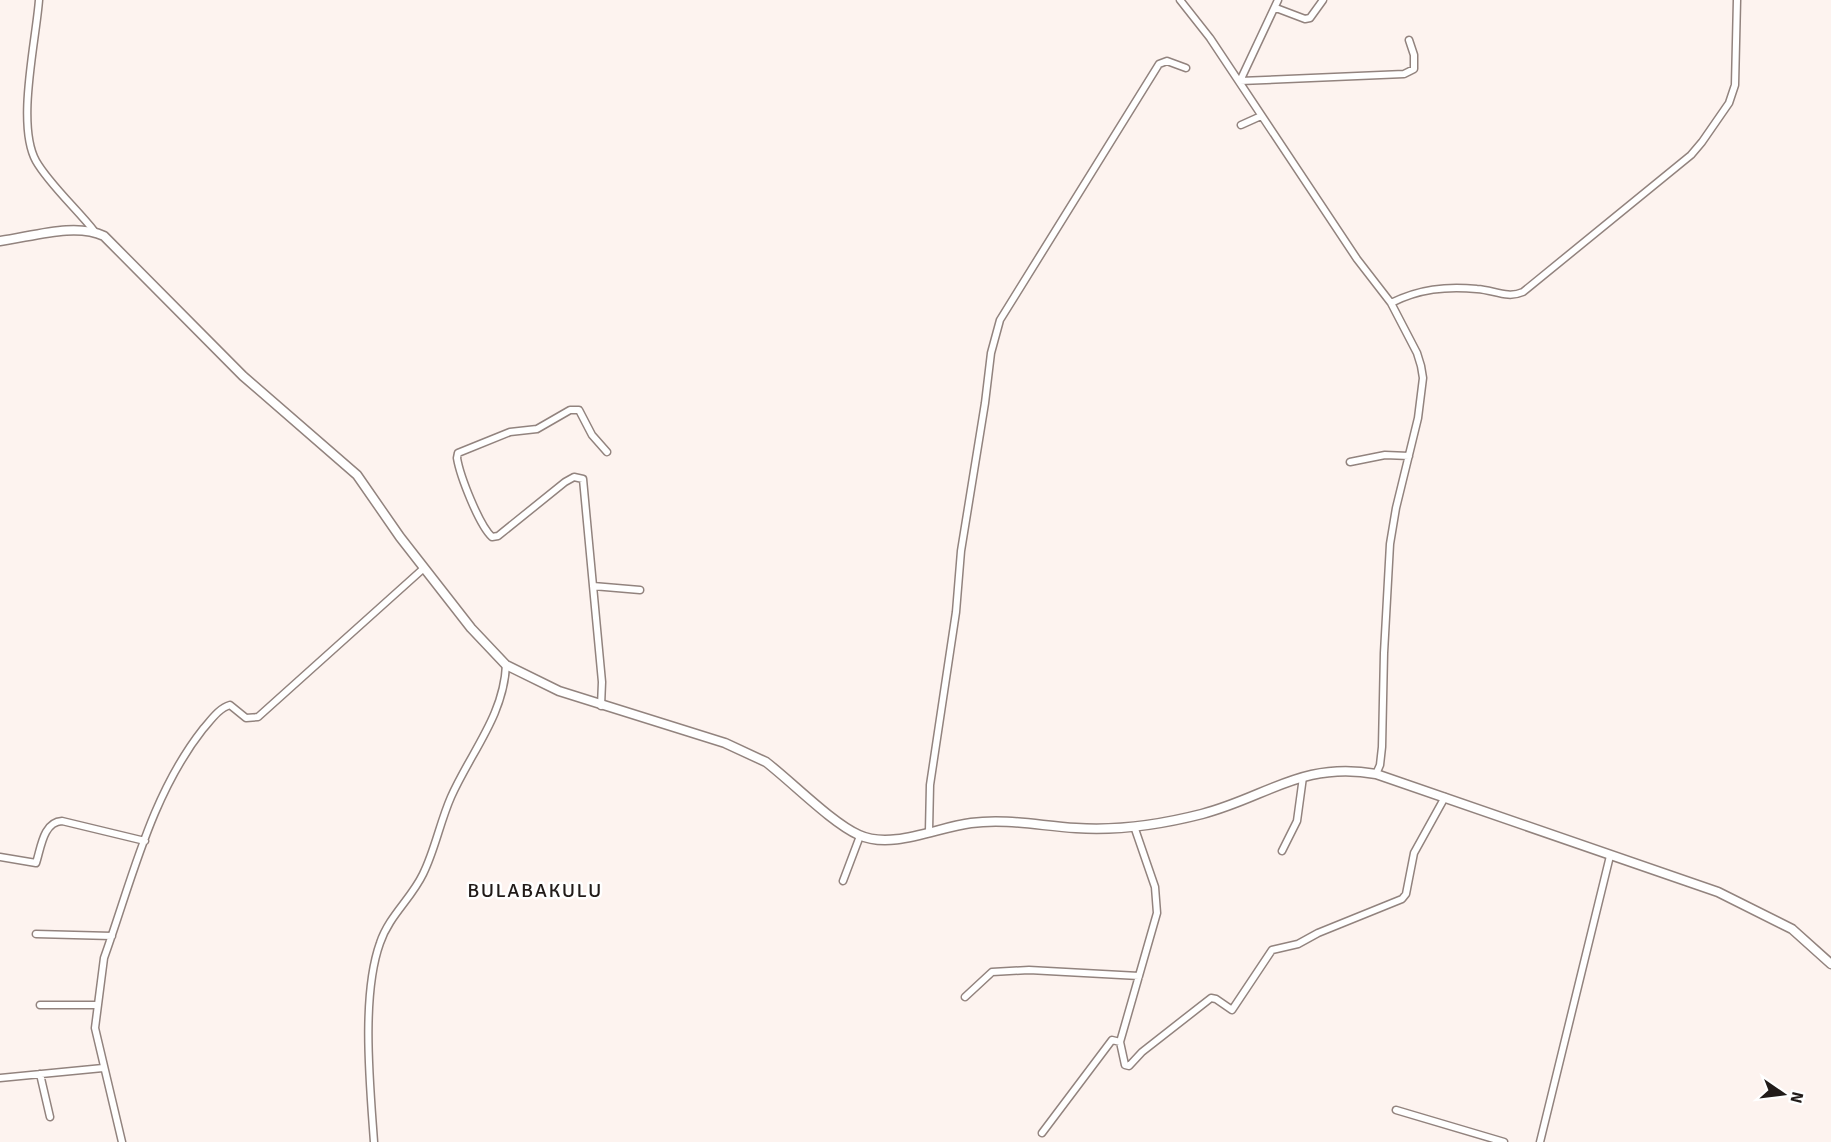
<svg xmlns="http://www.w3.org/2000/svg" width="1831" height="1142" viewBox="0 0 1831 1142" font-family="Signika,sans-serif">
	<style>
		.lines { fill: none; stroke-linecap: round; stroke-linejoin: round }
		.street-casing { stroke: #92837e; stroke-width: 9 }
		.secondary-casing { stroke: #92837e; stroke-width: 11 }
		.street { stroke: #fff; stroke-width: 6 }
		.secondary { stroke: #fff; stroke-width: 8 }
		.labels { text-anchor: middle; stroke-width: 5; stroke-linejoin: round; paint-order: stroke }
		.quarter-label { font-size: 20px; letter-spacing: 1.5px; fill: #211b19; stroke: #fff }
	</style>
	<rect width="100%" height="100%" fill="#fdf3ef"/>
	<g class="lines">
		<defs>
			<path id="street" d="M 39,0 C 36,41 16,125 36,161 C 49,184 78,210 95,232
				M 1180,0 L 1210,38 L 1357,259 L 1391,303 L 1417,353 L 1421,366 L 1423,378 L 1418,418 L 1396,508 L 1390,544 L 1384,653 L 1382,747 L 1380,765 L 1376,774
				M 1278,0 L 1240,81 L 1404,74 L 1414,69 L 1414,55 L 1409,40
				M 1276,8 L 1305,19 L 1310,18 L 1323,0
				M 1241,125 L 1261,116
				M 1391,303 C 1419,289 1446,286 1477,289 C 1494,290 1507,299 1523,292 L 1691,155 L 1702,142 L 1729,103 L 1735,85 L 1737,0
				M 1350,462 L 1385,455 L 1409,456
				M 593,586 L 640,590
				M 601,706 L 602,682 L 583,479 L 574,477 L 565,482 L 498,536 L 492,537 C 479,525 460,476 457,458 L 458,453 L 510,432 L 537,429 L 570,410 L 579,410 L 592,435 L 607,452
				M 929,831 L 930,785 L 956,612 L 961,551 L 985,403 L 991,353 L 1000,320 L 1159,64 L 1167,61 L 1186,68
				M 1282,851 L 1297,821 L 1303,777
				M 0,857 L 36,863 C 41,848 43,822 62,821 L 145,841
				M 843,881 L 860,836
				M 36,934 L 112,936
				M 965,997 L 992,972 L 1029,970 L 1139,976
				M 40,1005 L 98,1005
				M 1120,1042 L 1157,913 L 1155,887 L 1135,829
				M 40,1074 L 50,1117
				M 0,1078 L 103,1068
				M 1396,1110 L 1504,1142
				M 1042,1133 L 1112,1040 L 1120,1042 L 1125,1065 L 1129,1066 L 1142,1052 L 1211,998 L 1216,999 L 1232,1010 L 1272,950 L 1298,944 L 1318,933 L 1402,899 L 1406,894 L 1414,853 L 1445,797
				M 122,1142 L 95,1028 L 104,958 C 132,880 151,795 203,729 C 211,720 219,708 230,705 L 246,718 L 258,717 L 424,568
				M 374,1142 C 370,1085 361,996 380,943 C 389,916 411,899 423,874 C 435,850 440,822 451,797 C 471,752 504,715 506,665
				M 1540,1142 L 1610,856"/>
			<path id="secondary" d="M 0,241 C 31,237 75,222 104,236 L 243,376 L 357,475 L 400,537 L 471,628 L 506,665 L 559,691 L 725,743 L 766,762 C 792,782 832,823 859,835 C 892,850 938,827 971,823 C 1006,818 1041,826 1076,828 C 1119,831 1159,825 1202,814 C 1267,797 1302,761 1376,774 L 1718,892 L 1792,929 L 1831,964"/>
		</defs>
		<!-- street casing -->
		<use href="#street" class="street-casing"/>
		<!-- secondary casing -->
		<use href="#secondary" class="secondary-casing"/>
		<!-- street -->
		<use href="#street" class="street"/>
		<!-- secondary -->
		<use href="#secondary" class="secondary"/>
	</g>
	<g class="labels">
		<!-- quarter labels -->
		<g class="quarter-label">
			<text x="535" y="897">BULABAKULU</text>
		</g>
	</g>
	<!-- north arrow -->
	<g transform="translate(1783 1094) rotate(104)" stroke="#ffffff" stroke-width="4.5" paint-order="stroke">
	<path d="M0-4.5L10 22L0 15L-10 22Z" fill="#211b19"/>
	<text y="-9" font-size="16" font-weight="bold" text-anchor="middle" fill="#211b19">N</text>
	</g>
</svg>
